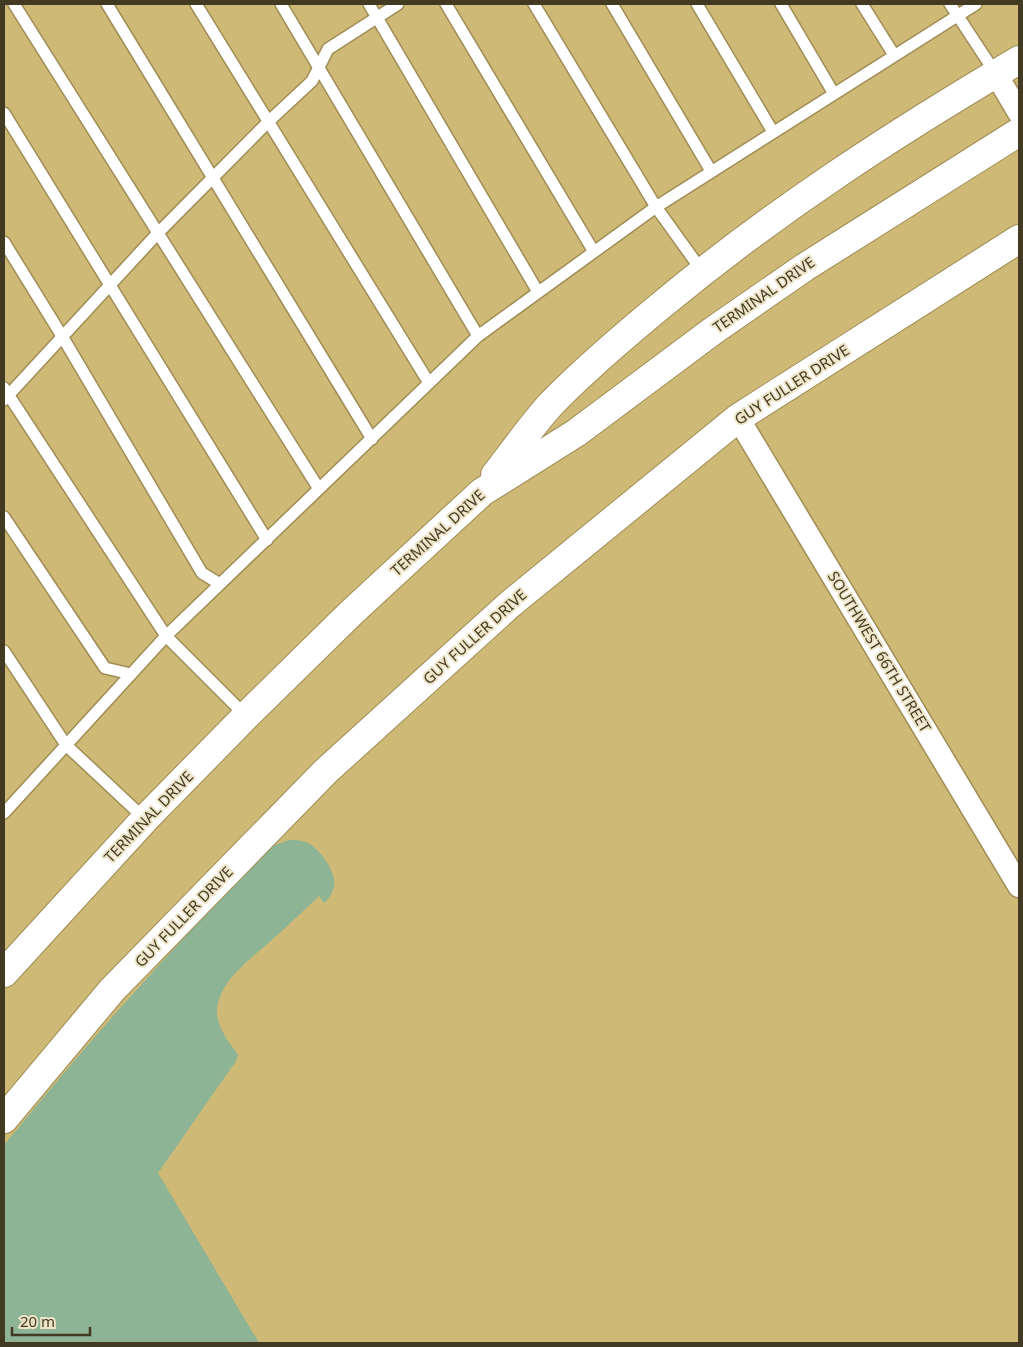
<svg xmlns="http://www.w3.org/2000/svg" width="1023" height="1347" viewBox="0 0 1023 1347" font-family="'Noto Sans',sans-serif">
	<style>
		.built { fill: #cfb977 }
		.green { fill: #8db495 }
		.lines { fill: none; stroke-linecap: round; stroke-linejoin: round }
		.service-casing { stroke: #a08d55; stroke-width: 14 }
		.minor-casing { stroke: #a08d55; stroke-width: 25 }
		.tertiary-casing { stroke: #a08d55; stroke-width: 30 }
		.secondary-casing { stroke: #a08d55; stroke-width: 30 }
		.service { stroke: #fff; stroke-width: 11 }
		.minor { stroke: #fff; stroke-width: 22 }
		.tertiary { stroke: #fff; stroke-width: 28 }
		.secondary { stroke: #fff; stroke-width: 28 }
		.labels { text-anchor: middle; stroke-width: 4; stroke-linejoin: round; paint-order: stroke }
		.street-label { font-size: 15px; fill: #423a22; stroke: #eee5c8 }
	</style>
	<rect width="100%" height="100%" fill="#d7c38a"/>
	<!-- built -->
	<path class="built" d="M 4,4 L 1019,4 L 1019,1343 L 4,1343 Z"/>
	<!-- green -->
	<path class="green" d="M 289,840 C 295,840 302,840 308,843 C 320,849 337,873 334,886 C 333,893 328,899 324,903 L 319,896 C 304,910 289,925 273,939 C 253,957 216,982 217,1014 C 218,1029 230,1043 238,1055 L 236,1061 L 158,1173 L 259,1343 L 4,1343 L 4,1145 C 89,1041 178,940 273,846 Z"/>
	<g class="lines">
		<defs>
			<path id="service" d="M 14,4 L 319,489
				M 107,4 L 372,439
				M 196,4 L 429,383
				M 281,4 L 478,336
				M 369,4 L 538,292
				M 446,4 L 594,252
				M 534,4 L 656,207 L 976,4
				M 612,4 L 711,171
				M 697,4 L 773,132
				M 781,4 L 834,94
				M 862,4 L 894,55
				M 950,4 L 996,74
				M 4,113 L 267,540
				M 4,242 L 62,336 L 202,573 L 220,584
				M 4,388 L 166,636 L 478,336 L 656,207 L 702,271
				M 4,400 L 157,234 L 268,122 L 312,81 L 328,49 L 398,4
				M 4,517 L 105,668 L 131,674
				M 4,651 L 66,745 L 145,819
				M 4,813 L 166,636 L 246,716"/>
			<path id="minor" d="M 996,74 L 1019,113
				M 738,418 L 1019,886"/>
			<path id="tertiary" d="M 4,1119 L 112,990 L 326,771 L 509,605 L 738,418 L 1019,239"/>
			<path id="secondary" d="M 495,475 C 513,452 531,426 551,404 C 586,368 625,335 664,303 C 775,211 895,133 1019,60
				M 4,973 L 145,819 L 246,716 L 352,612 L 482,492 L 576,433 L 714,330 L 805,267 L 1019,132"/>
		</defs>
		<!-- service casing -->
		<use href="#service" class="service-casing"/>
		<!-- minor casing -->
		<use href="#minor" class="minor-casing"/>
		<!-- tertiary casing -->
		<use href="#tertiary" class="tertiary-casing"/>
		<!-- secondary casing -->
		<use href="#secondary" class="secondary-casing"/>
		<!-- service -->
		<use href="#service" class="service"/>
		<!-- minor -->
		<use href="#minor" class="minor"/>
		<!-- tertiary -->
		<use href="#tertiary" class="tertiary"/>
		<!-- secondary -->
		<use href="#secondary" class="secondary"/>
	</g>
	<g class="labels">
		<!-- street labels -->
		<g class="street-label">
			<text transform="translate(764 295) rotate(-35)" y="5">TERMINAL DRIVE</text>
			<text transform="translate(792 385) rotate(-33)" y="5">GUY FULLER DRIVE</text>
			<text transform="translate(438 533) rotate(-42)" y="5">TERMINAL DRIVE</text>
			<text transform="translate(475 637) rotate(-42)" y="5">GUY FULLER DRIVE</text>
			<text transform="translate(879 652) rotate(59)" y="5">SOUTHWEST 66TH STREET</text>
			<text transform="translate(149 817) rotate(-46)" y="5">TERMINAL DRIVE</text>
			<text transform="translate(184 917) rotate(-46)" y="5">GUY FULLER DRIVE</text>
		</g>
	</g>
	<!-- border -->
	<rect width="1023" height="1347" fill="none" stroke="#423a22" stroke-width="10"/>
	<!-- scale -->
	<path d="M12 1327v8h78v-8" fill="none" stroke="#423a22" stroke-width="2.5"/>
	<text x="20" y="1327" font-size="15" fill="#423a22" stroke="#eee5c8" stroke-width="4" paint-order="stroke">20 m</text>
</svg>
